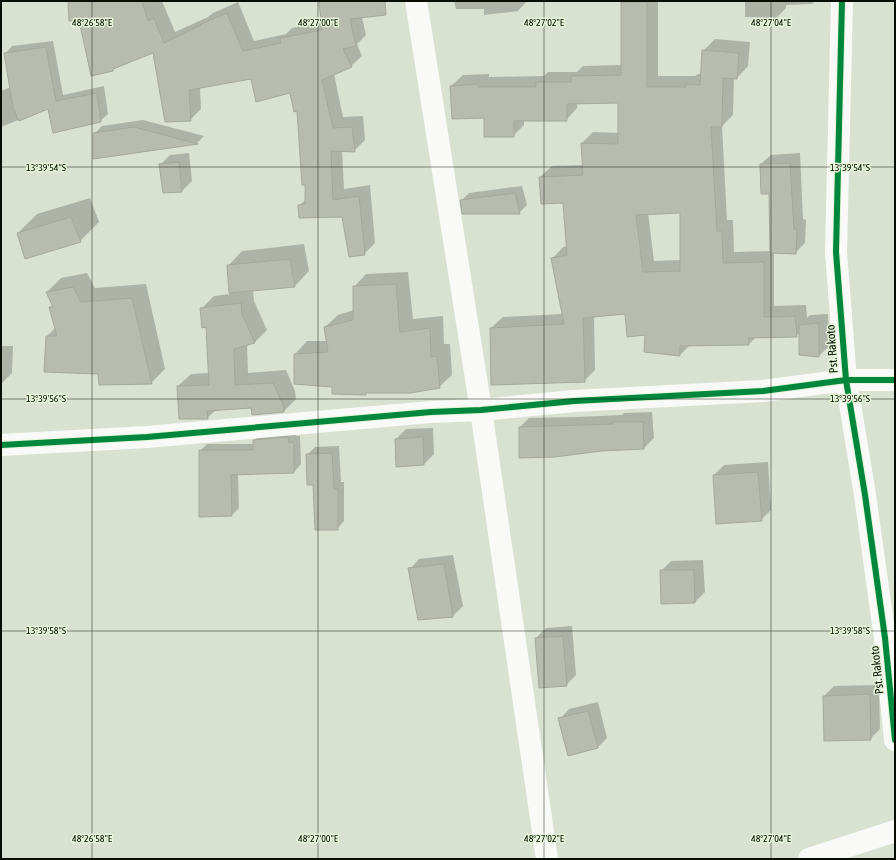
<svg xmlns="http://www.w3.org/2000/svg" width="896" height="860" viewBox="0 0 896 860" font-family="'Asap Condensed',sans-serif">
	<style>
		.shadow { fill: #0003; fill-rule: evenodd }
		.building { fill: #b8bcaf; stroke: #a5a99c; fill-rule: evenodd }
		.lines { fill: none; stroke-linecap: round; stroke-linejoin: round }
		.minor { stroke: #f9faf8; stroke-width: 22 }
		.primary { stroke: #f9faf8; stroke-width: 22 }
		.cycleway-casing { stroke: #e5f5d7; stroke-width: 8 }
		.cycleway { stroke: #00873e; stroke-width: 6 }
		.ticks { fill: none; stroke: #090e05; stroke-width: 1; stroke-opacity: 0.45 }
		.labels { text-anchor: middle; stroke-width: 3; stroke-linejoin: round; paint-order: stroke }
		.street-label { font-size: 12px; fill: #090e05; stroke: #e5f5d7 }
		.ticks-label { font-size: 10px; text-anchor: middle; fill: #090e05; stroke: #e5f5d7; stroke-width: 3; stroke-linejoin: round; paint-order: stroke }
	</style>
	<rect width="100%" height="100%" fill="#d9e1d1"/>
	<!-- shadow -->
	<path class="shadow" d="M 69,1 L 162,1 L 175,32 L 208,17 L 213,13 L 238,2 L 254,41 L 286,34 L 292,28 L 322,22 L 320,1 L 363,1 L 360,9 L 366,35 L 357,44 L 362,56 L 351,66 L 334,74 L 343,117 L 363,116 L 365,140 L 354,151 L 342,150 L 344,189 L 370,185 L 375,243 L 364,254 L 343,216 L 299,206 L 306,199 L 306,184 L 298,110 L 291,92 L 252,78 L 200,87 L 201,109 L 190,120 L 154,51 L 115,67 L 112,70 Z
		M 454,1 L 527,1 L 518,11 L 484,15 L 484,9 L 456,9 Z
		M 624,1 L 658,1 L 658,76 L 695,76 L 698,74 L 702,74 L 703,51 L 715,39 L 750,42 L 748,66 L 737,78 L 734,77 L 733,115 L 722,126 L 727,220 L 733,220 L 734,252 L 771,251 L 770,193 L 761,164 L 771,155 L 800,153 L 803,219 L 806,220 L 805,243 L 795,253 L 774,252 L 774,306 L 806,305 L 807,318 L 810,315 L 828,314 L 829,346 L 819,356 L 800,332 L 796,336 L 756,337 L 749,344 L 690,345 L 680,355 L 646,334 L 626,313 L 594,316 L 595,370 L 584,381 L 491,328 L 503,317 L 563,314 L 552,259 L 563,247 L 568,246 L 564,202 L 540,177 L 552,166 L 584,165 L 582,143 L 593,132 L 619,133 L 620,102 L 577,103 L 577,108 L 566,120 L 524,120 L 524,125 L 513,136 L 485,117 L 451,86 L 463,75 L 489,74 L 489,77 L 544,76 L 548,72 L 577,72 L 583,66 L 622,65 L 622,3 ZM 681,212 L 681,260 L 654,261 L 648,213 Z
		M 745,1 L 815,1 L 812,4 L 786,5 L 786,8 L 776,18 L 745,17 Z
		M 53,41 L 63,95 L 104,86 L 108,114 L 100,121 L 48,108 L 1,127 L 1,91 L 11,87 L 5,54 L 12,46 Z
		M 143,120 L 204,136 L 197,143 L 94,158 L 94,134 L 102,126 Z
		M 189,153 L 192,181 L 182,191 L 160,165 L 170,155 Z
		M 522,186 L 527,205 L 519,213 L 461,201 L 469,193 Z
		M 90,198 L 99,222 L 80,241 L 18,233 L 37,214 Z
		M 304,244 L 309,271 L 295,286 L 253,290 L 254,301 L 267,330 L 255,342 L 247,345 L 248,373 L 286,370 L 295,391 L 296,399 L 284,411 L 252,407 L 216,410 L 207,418 L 178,386 L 191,374 L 209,373 L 207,326 L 201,309 L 214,296 L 230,294 L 228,266 L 242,251 Z
		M 408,272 L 413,319 L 443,316 L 444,344 L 450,344 L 452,375 L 439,387 L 367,392 L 365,394 L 333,386 L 295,354 L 307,341 L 327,341 L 325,327 L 338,315 L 354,310 L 354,287 L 366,274 Z
		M 87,273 L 95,288 L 146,284 L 165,369 L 151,383 L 99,374 L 47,336 L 55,328 L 50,308 L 53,305 L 47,292 L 61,278 Z
		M 1,346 L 13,346 L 12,373 L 2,383 L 1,383 Z
		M 652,412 L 654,438 L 644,448 L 520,427 L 529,418 L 577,417 L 622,415 L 624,413 Z
		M 433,428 L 434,454 L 424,464 L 396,439 L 406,429 Z
		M 295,430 L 296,436 L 300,436 L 301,464 L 294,472 L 238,474 L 239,508 L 232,515 L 200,451 L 207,444 L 254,444 L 254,441 L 261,433 Z
		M 339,446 L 341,482 L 344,482 L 344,521 L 337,529 L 314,484 L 307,455 L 315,447 Z
		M 768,462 L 771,510 L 761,520 L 714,475 L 724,465 Z
		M 453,555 L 463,606 L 453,616 L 410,569 L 419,559 Z
		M 703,560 L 705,592 L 695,602 L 661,571 L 671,561 Z
		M 572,626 L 576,675 L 566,685 L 536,638 L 546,628 Z
		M 879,685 L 880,729 L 870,739 L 825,740 L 824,696 L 834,686 Z
		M 598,702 L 607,738 L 597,748 L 560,719 L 569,709 Z"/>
	<!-- building -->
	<path class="building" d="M 68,1 L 142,1 L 148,21 L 154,18 L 164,43 L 201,25 L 201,24 L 227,13 L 243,51 L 281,43 L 280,38 L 322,30 L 319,1 L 385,1 L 386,15 L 350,19 L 356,46 L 343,49 L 352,67 L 322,80 L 333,128 L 352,127 L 355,152 L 331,151 L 333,200 L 359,196 L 365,255 L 349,257 L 342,217 L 299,218 L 298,205 L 305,204 L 305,185 L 302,185 L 297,111 L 294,112 L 290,93 L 256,102 L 251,79 L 189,90 L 191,121 L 165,122 L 153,53 L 113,69 L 113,71 L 91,76 L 79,20 L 69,21 Z
		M 621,2 L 647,2 L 647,87 L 686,87 L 686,84 L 700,85 L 702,50 L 739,53 L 737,79 L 723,78 L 722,127 L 711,127 L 717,231 L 722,231 L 723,263 L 764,262 L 764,317 L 795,316 L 797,337 L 748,338 L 749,345 L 680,346 L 680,356 L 644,352 L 645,335 L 627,337 L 625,314 L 583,318 L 585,382 L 491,385 L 490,328 L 564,324 L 551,258 L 567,255 L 563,203 L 541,204 L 539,177 L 583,175 L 581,143 L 618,144 L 618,103 L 567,104 L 567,121 L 514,121 L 514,137 L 484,137 L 484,118 L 452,119 L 450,86 L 478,84 L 478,87 L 536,87 L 536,82 L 571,82 L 571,76 L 621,75 ZM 680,213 L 680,271 L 643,272 L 636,215 Z
		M 46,47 L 56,101 L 97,93 L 101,122 L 53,133 L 48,109 L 19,121 L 13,108 L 4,53 Z
		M 134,127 L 198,144 L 93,159 L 93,133 Z
		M 179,162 L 182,192 L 163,193 L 159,164 Z
		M 790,163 L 794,229 L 797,229 L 796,254 L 770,253 L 769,194 L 761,194 L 760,164 Z
		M 515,193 L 520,214 L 462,214 L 460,200 Z
		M 71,217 L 81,242 L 25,259 L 17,233 Z
		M 290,259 L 295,287 L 229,293 L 227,265 Z
		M 396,284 L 400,332 L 430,328 L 431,357 L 437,356 L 440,388 L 410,393 L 366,393 L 366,395 L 332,394 L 332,387 L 294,384 L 294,354 L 328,352 L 324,327 L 353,320 L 353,286 Z
		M 73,287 L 81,302 L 132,298 L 152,384 L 99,385 L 98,374 L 44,372 L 46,336 L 57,336 L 49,307 L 53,307 L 46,292 Z
		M 241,303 L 242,314 L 255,343 L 234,349 L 235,385 L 273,383 L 283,404 L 284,412 L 252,415 L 251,408 L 207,411 L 208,419 L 179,419 L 177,386 L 209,385 L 206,327 L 202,328 L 200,308 Z
		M 819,323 L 819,357 L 799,355 L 799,325 Z
		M 613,422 L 643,422 L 644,449 L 601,451 L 555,457 L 519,458 L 519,427 L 613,424 Z
		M 288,437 L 289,443 L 294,442 L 294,473 L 231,475 L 232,516 L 199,517 L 199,450 L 253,450 L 253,440 Z
		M 423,437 L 424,465 L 396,467 L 395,439 Z
		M 332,453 L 334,489 L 338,489 L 338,530 L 315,530 L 313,485 L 307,485 L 306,454 Z
		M 758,472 L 762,521 L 716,524 L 713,475 Z
		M 444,564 L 453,617 L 418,620 L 408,568 Z
		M 660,570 L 694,570 L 695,603 L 661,604 Z
		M 563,636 L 567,686 L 539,688 L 535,638 Z
		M 870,694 L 871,740 L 824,741 L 823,696 Z
		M 588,711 L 598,748 L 568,756 L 558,718 Z"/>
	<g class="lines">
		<!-- minor -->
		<path class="minor" d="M 842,1 L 836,252 L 846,380 L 865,495 L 885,638 L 895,740
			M 1,445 L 147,437 L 431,412 L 481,410 L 574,401 L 763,391 L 846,380 L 895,380
			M 809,859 L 895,831"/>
		<!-- primary -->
		<path class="primary" d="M 416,1 L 481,410 L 547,859"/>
		<defs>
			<path id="cycleway" d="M 842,1 L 836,252 L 846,380 L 865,495 L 885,638 L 895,740
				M 1,445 L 147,437 L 431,412 L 481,410 L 574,401 L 763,391 L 846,380 L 895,380"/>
		</defs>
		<!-- cycleway casing -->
		<use href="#cycleway" class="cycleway-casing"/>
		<!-- cycleway -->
		<use href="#cycleway" class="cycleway"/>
	</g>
	<!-- ticks -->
	<path class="ticks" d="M 92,1 L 92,859M 318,1 L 318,859M 544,1 L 544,859M 771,1 L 771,859M 1,167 L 895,167M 1,399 L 895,399M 1,631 L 895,631"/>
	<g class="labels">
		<!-- street labels -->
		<g class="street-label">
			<text transform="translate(832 349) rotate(-94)" y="4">Pst. Rakoto</text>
			<text transform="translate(877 670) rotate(-96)" y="4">Pst. Rakoto</text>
		</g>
	</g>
	<g class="ticks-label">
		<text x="92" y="26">48°26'58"E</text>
		<text x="318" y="26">48°27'00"E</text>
		<text x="544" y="26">48°27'02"E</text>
		<text x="771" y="26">48°27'04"E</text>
		<text x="46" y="171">13°39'54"S</text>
		<text x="850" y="171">13°39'54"S</text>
		<text x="46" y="402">13°39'56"S</text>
		<text x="850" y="402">13°39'56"S</text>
		<text x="46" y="634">13°39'58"S</text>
		<text x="850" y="634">13°39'58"S</text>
		<text x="92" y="842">48°26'58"E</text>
		<text x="318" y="842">48°27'00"E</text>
		<text x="544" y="842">48°27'02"E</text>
		<text x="771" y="842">48°27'04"E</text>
	</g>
	<!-- border -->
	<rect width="896" height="860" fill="none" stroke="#090e05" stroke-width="4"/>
</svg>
